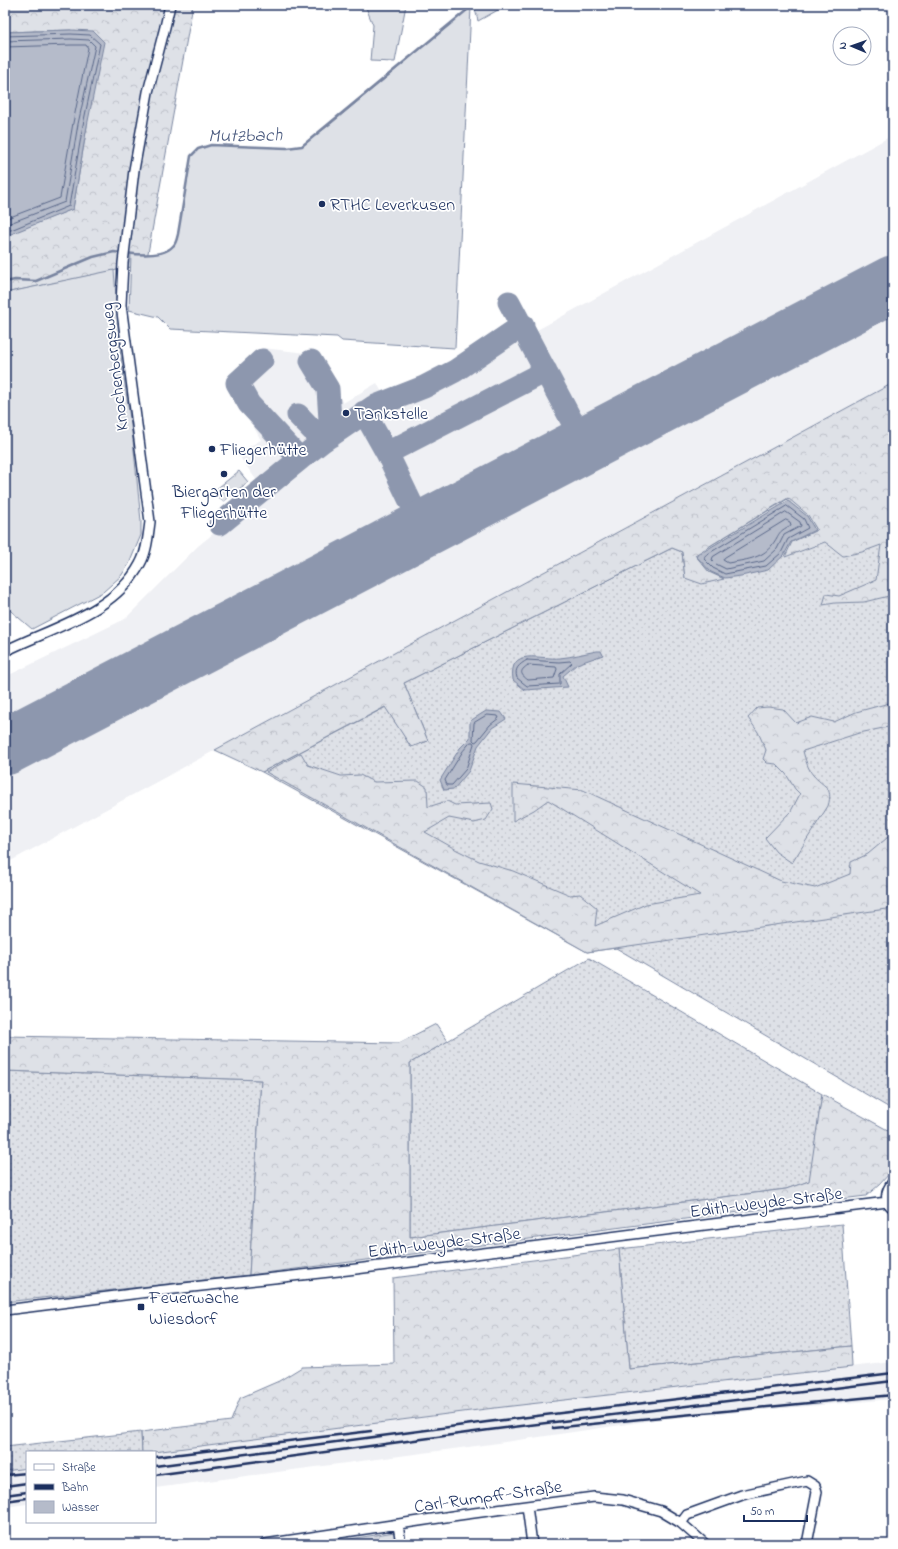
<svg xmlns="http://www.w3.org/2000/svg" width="898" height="1549" viewBox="0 0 898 1549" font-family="'Indie Flower',sans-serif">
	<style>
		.built { fill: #eff0f4 }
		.grass { fill: url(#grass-dots); stroke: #7c88a2 }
		.forest { fill: url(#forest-crowns); stroke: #7c88a2 }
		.park { fill: url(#park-tufts); stroke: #7c88a2 }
		.garden { fill: #dee1e7; stroke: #7c88a2 }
		.water { fill: #b5bbca; stroke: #77839f }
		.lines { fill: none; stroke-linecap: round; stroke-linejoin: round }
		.shore { stroke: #596789; stroke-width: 1 }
		.stream { stroke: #77839f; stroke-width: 2.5 }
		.taxiway { stroke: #8d97ae; stroke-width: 23 }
		.runway { stroke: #8d97ae; stroke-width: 57 }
		.minor-casing { stroke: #1b2f5e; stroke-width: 12 }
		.minor { stroke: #fff; stroke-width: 9 }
		.rail { stroke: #1b2f5e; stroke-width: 2.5 }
		.poi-dot { fill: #1b2f5e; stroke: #fff; stroke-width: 1.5 }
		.labels { text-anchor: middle; stroke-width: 3.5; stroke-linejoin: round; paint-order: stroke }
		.poi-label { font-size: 18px; fill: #1b2f5e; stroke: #fff; text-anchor: start }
		.street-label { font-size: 18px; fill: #1b2f5e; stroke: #fff }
		.water-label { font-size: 19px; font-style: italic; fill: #49597e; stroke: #fff }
	</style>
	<defs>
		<pattern id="grass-dots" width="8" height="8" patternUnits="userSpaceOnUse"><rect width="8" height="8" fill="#dee1e7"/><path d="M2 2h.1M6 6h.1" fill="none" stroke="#bec1c9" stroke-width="1.8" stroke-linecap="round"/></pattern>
		<pattern id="forest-crowns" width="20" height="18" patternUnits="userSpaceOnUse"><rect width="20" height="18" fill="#dee1e7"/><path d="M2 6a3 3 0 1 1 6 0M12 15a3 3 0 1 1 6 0" fill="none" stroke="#bec1c9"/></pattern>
		<pattern id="park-tufts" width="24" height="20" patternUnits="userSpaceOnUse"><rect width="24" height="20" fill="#dee1e7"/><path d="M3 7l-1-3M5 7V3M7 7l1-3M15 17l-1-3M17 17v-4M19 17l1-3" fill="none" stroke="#bec1c9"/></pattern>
	</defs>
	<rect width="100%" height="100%" fill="#fff"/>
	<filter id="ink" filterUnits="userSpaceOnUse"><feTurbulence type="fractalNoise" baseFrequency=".025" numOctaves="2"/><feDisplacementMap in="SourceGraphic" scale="8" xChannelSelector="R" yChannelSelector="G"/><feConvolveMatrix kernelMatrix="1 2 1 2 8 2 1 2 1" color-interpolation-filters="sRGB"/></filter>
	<g filter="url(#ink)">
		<!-- built -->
		<path class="built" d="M 893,135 L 893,383 L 5,864 L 5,677 L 125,619 L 198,546 L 265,492 L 237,453 L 261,440 L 228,382 L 263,348 L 315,354 L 343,403 L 377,383 L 391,410 Z
			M 893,1362 L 893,1399 L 669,1418 L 491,1444 L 155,1488 L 154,1452 L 486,1409 Z
			M 27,1468 L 27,1504 L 5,1507 L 5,1471 Z"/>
		<!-- grass -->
		<path class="grass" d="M 893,442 L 893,1110 L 616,948 L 587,952 L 262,772 L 386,707 L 411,747 L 428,741 L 404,683 L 672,548 L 682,552 L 685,578 L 723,578 L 709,572 L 695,555 L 789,498 Z
			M 589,958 L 822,1094 L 810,1181 L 786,1189 L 410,1237 L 410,1063 Z
			M 5,1071 L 261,1080 L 249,1275 L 5,1302 Z
			M 842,1224 L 851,1346 L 629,1369 L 619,1249 Z
			M 141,1432 L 142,1452 L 27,1452 L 27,1468 L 5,1471 L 5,1447 Z"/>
		<!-- forest -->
		<path class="forest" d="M 5,5 L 193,5 L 146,264 L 5,293 L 5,234 L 11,233 L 73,209 L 87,126 L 71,30 L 5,32 Z
			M 474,5 L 507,5 L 478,21 Z
			M 893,383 L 893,587 L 889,596 L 864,602 L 835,603 L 823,605 L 826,594 L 839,596 L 876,580 L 881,545 L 862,552 L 843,556 L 825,542 L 785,557 L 792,542 L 817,530 L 808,515 L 788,498 L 695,555 L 709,572 L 724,579 L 702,584 L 685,578 L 682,552 L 672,548 L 404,683 L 428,741 L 411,747 L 385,707 L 262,772 L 215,750 Z
			M 893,702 L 893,726 L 859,733 L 803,751 C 805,759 808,769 813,775 C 823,787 834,786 828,806 L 792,863 L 776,852 L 765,838 L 791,811 L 800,794 L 795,789 L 786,774 L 776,764 L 767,763 L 763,759 L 766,750 L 758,732 L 748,718 L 757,708 L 768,707 L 783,709 L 796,723 L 812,717 L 834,722 L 856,712 Z
			M 301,753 L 308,765 L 341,776 L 360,775 L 374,782 L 418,781 L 427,787 L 428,807 L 447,801 L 455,805 L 491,803 L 493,809 L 486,820 L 474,823 L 449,818 L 425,832 L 457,850 L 479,861 L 513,871 L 570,895 L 580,894 L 597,908 L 595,926 L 646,904 L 700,895 L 548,800 L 534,810 L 513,821 L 513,784 L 583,790 L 781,881 L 815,888 L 850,874 L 851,862 L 868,854 L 893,833 L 893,908 L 587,952 L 266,772 Z
			M 436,1024 L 448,1041 L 410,1063 L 410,1237 L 786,1189 L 809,1181 L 822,1094 L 893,1133 L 893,1148 L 890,1173 L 879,1185 L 866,1196 L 833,1200 L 801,1199 L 778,1203 L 763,1209 L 249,1275 L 261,1080 L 5,1071 L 5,1036 L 399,1043 Z
			M 619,1249 L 629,1369 L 851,1346 L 852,1367 L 486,1409 L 154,1452 L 142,1452 L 141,1432 L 231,1421 L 240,1398 L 279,1381 L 302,1367 L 394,1364 L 393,1278 Z"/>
		<!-- park -->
		<path class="park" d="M 239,471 L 248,482 L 223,502 L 214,491 Z
			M 395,1532 L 397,1544 L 338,1544 L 337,1541 Z"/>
		<!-- garden -->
		<path class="garden" d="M 365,5 L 406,5 L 395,62 L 370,61 L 373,25 Z
			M 471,7 L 455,348 L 342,341 L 337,337 L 170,329 L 158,317 L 129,310 L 131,254 C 145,254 163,257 173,246 C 176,244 177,238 178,234 L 191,156 L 198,149 L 211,145 L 286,148 L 302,146 L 332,123 Z
			M 114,270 L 120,349 L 133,440 L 141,521 L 141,535 L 129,564 L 121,576 L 103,592 L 32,629 L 5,606 L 5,293 Z"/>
		<!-- water -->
		<path class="water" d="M 71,30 L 93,31 L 104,42 L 87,126 L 73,209 L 11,234 L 5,234 L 5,32 Z
			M 788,501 L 807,516 L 815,530 L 791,542 L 784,555 L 768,570 L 741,576 L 725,578 L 711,572 L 696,556 Z
			M 597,651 L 601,651 L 603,655 L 577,664 L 563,676 L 568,687 L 525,690 L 513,680 C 508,646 541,660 560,658 C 572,657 585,653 597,651 Z
			M 486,711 L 501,712 L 506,719 L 492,728 L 478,746 L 469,771 L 454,789 L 444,790 L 440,780 L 460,748 L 470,738 L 470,721 Z"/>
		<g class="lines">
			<!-- shore -->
			<path class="shore" d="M 5,36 L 71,34 L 90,35 L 100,44 L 83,125 L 69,206 L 11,230 L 5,230
				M 5,41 L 71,39 L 89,40 L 95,46 L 78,124 L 65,202 L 5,225
				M 5,47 L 71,45 L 86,45 L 88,48 L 73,123 L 60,198 L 5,219
				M 787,506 L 804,519 L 808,528 L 788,539 L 781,553 L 766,566 L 725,574 L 713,568 L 704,559 L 705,556 Z
				M 786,512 L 800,522 L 801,526 L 784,535 L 777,549 L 764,561 L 726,569 L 716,564 L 712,560 L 713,557 Z
				M 786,520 L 790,522 L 791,525 C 776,533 781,533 772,545 C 762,559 744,560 728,563 L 723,560 L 724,558 Z
				M 527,660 L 559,662 L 570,661 L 572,663 L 560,674 L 560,684 L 527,686 L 517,678 C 514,668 519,665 527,660 Z
				M 528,665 L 556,667 L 557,669 L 554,678 L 528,680 C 520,674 519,671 528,665 Z
				M 487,715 L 498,716 L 499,718 L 490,725 L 477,741 L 475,742 L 473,740 L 474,723 Z
				M 471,742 L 473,742 L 474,744 L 466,769 L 452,785 L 447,785 L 445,780 L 463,751 Z"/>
			<!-- stream -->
			<path class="stream" d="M 126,253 C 140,255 163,257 173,246 C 176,244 177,238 178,234 L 191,156 L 198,149 L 211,145 L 287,148 L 302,146 L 473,5
				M 5,282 L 15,280 L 36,281 L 93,257 L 114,252 L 121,253"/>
			<!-- taxiway -->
			<path class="taxiway" d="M 509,302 L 584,444
				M 262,360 L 237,383 L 249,404 L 300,459 L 323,441 L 373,407 L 424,387 L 455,371 L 523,325
				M 311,361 L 328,389 L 331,436
				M 364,412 L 387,453 L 423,528
				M 298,415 L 323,441
				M 387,453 L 546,371
				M 220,524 L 300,459"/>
			<!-- runway -->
			<path class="runway" d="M 5,747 L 893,284"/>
			<defs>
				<path id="minor" d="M 5,651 C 51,628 114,613 140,564 C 147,552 148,536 150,522 L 121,305 L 123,263 L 134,170 L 148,92 L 165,27 L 170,5
					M 893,1182 C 886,1190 883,1201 893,1208
					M 5,1310 L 156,1291 L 348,1270 L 887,1202
					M 527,1506 L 532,1544
					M 681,1523 L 687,1515 L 742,1495 L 807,1481 L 815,1486 L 817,1492 L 807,1544
					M 398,1525 L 401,1544
					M 265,1544 L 459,1515 L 594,1497 L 623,1500 L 661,1511 L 681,1523 L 705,1544"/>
			</defs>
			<!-- minor casing -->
			<use href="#minor" class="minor-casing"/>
			<!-- minor -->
			<use href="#minor" class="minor"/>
			<!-- rail -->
			<path class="rail" d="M 553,1428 L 641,1419 L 893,1395
				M 155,1457 L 371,1431
				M 155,1466 L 487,1422 L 893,1373
				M 5,1475 L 27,1473
				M 155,1475 L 489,1430 L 893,1381
				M 5,1486 L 27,1483
				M 5,1495 L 27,1492
				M 5,1501 L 27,1498"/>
		</g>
	</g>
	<!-- markers -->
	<g class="poi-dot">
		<circle cx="322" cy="204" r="4"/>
		<circle cx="346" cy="413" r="4"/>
		<circle cx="212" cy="449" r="4"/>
		<circle cx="224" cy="474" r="4"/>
		<rect x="137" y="1303" width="8" height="8" rx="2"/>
	</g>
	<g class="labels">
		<!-- poi labels -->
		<g class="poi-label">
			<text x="330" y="210">RTHC Leverkusen</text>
			<text x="354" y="419">Tankstelle</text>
			<text x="220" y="455">Fliegerhütte</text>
			<text x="224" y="497" text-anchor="middle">Biergarten der<tspan x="224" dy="21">Fliegerhütte</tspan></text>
			<text x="149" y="1303">Feuerwache<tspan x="149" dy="21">Wiesdorf</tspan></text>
		</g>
		<!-- street labels -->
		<g class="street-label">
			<text transform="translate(114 367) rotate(-97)" y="6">Knochenbergsweg</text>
			<text transform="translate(766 1202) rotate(-7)" y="6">Edith-Weyde-Straße</text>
			<text transform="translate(444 1242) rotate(-7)" y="6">Edith-Weyde-Straße</text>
			<text transform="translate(488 1496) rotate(-8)" y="6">Carl-Rumpff-Straße</text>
		</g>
		<!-- water labels -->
		<g class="water-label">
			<text transform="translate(245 134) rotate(-1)" y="7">Mutzbach</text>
		</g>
	</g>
	<!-- margin -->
	<rect width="898" height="1549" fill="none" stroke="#fff" stroke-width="20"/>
	<rect x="10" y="10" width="878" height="1529" fill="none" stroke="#1b2f5e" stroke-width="1.5" filter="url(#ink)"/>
	<!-- legend -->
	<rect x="26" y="1451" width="130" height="72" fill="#ffffff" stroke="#a4acbf"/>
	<rect x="34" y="1464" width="20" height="6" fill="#ffffff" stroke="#a4acbf"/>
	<text x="62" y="1471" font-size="12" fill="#1b2f5e">Straße</text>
	<rect x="34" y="1484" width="20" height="6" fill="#1b2f5e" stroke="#a4acbf"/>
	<text x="62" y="1491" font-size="12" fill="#1b2f5e">Bahn</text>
	<rect x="34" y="1501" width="20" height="12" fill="#b5bbca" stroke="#a4acbf"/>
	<text x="62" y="1511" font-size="12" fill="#1b2f5e">Wasser</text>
	<!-- north arrow -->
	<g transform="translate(852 46) rotate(272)"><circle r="19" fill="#ffffff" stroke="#a4acbf"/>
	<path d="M0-3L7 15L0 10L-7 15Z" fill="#1b2f5e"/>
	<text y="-6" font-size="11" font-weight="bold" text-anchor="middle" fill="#1b2f5e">N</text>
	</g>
	<!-- scale -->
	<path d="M744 1515v6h63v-6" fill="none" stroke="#1b2f5e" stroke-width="2"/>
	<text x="750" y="1515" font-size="12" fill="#1b2f5e" stroke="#ffffff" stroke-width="3" paint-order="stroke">50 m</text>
</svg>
